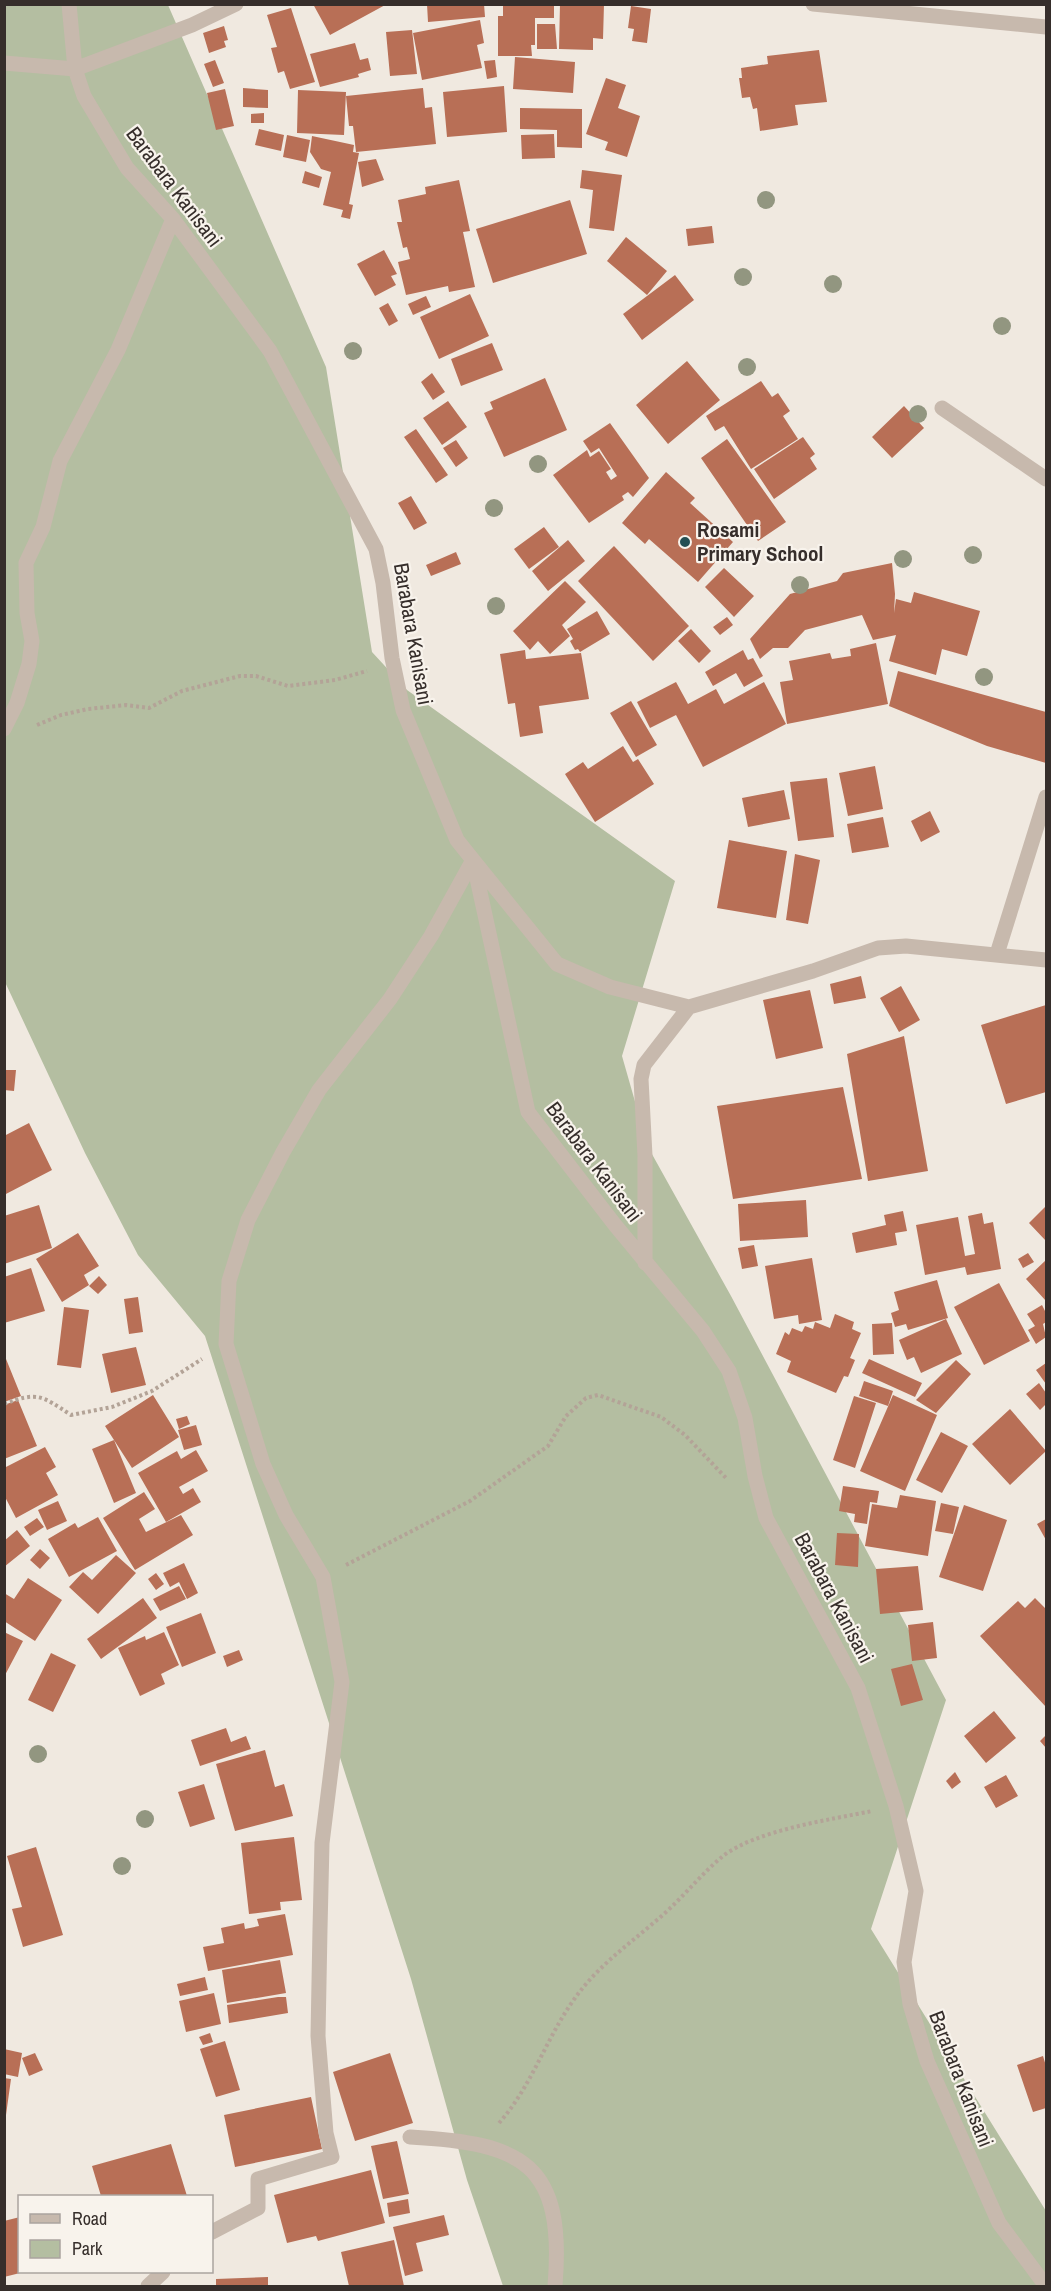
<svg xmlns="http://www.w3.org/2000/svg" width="1051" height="2291" viewBox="0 0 1051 2291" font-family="'Archivo Narrow',sans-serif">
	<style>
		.green { fill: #b4bea1 }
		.building { fill: #b86f56 }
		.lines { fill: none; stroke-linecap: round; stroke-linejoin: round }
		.path { stroke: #b3a397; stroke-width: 4; stroke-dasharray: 3 3; stroke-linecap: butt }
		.minor { stroke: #c7b9ad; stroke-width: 15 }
		.tree { fill: #929680 }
		.poi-dot { fill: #254f53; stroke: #f8f3ec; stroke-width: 2 }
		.labels { text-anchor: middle; stroke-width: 4.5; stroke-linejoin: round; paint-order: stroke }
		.street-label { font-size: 21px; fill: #362e2b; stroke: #f8f3ec }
		.poi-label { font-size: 21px; font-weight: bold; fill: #362e2b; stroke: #f8f3ec; text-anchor: start }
	</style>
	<rect width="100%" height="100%" fill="#f0e9e0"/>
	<!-- green -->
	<path class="green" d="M 4,5 L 168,5 L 326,367 L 372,652 L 407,690 L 675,881 L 622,1056 L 648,1147 L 731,1296 L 946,1700 L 871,1929 L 1046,2211 L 1046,2286 L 503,2286 L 467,2180 L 411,1979 L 205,1336 L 138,1255 L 85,1153 L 5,982 Z"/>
	<!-- building -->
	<path class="building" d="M 313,4 L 387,4 L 330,35 Z
		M 427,4 L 484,4 L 485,17 L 428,22 Z
		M 503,4 L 554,4 L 554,18 L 535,18 L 535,45 L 531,45 L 532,56 L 498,56 L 498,16 L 503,16 Z
		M 560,4 L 604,4 L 603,39 L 593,38 L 593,50 L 559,49 Z
		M 631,6 L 651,9 L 647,43 L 632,41 L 634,29 L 628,28 Z
		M 291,8 L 315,82 L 290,89 L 284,71 L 278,73 L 271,48 L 277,47 L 267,15 Z
		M 480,20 L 484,43 L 477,45 L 482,68 L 422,80 L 413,33 Z
		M 537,24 L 555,24 L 557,49 L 537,49 Z
		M 224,26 L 228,40 L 224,41 L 226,47 L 209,53 L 203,33 Z
		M 412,30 L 417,74 L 390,76 L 386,32 Z
		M 355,43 L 360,60 L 368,58 L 371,70 L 358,74 L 359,77 L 320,87 L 310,54 Z
		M 819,50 L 827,102 L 795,105 L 798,125 L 760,131 L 757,108 L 753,109 L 750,97 L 742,98 L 739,78 L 742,78 L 741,68 L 768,64 L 767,56 Z
		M 515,57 L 575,62 L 573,93 L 513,89 Z
		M 215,60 L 224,83 L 213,87 L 204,64 Z
		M 495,60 L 497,77 L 487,79 L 484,61 Z
		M 606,78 L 626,85 L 618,108 L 640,116 L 627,157 L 605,150 L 608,142 L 586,134 Z
		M 504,86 L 507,132 L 447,137 L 443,92 Z
		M 243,88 L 268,90 L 268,108 L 243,107 Z
		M 423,88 L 425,108 L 432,107 L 436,144 L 356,152 L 353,126 L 349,126 L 346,96 Z
		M 225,89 L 234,126 L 216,130 L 207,93 Z
		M 298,90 L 346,92 L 344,135 L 297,133 Z
		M 520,108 L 582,109 L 582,148 L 557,147 L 557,130 L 520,129 Z
		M 264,113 L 264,123 L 251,123 L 251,114 Z
		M 259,129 L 284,135 L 281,151 L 255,145 Z
		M 554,134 L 555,158 L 522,159 L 521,135 Z
		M 287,135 L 310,140 L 306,162 L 283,157 Z
		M 312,136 L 354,145 L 353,152 L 359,153 L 349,204 L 353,205 L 350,219 L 341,217 L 343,210 L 323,205 L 331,172 L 321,169 L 310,152 Z
		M 376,159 L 384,180 L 362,187 L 358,162 Z
		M 582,170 L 622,175 L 614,231 L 589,228 L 593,190 L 580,188 Z
		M 305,171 L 322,177 L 319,188 L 302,183 Z
		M 459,180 L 470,231 L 463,232 L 475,287 L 449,292 L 448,286 L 406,295 L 398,262 L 410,259 L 407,247 L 403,248 L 397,222 L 402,222 L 398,200 L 426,194 L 425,187 Z
		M 570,200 L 587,254 L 493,283 L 476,229 Z
		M 712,226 L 714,243 L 688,246 L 686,229 Z
		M 626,237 L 667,271 L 647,295 L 607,261 Z
		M 384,250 L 397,274 L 391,276 L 396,285 L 375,296 L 357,264 Z
		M 675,275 L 694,300 L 642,340 L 623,314 Z
		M 470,294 L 489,336 L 439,359 L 420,317 Z
		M 426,296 L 431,307 L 413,315 L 408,304 Z
		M 388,303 L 398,321 L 389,326 L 379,308 Z
		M 492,343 L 503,370 L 461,386 L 451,359 Z
		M 687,361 L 720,400 L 668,444 L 636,405 Z
		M 432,373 L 445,392 L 433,400 L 421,382 Z
		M 545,378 L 567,430 L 504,457 L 484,413 L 493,409 L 490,402 Z
		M 761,381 L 772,397 L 778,393 L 790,411 L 783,416 L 798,439 L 751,469 L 724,426 L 715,431 L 706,416 Z
		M 448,401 L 467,427 L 442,445 L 423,418 Z
		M 904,406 L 924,428 L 892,458 L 872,437 Z
		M 610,423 L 649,478 L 633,497 L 628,492 L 622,496 L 624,500 L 589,523 L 553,475 L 587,450 L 590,457 L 599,451 L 611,469 L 606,472 L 611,480 L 617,476 L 599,448 L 591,453 L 583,441 Z
		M 416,429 L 448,475 L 436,483 L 404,437 Z
		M 803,437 L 815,454 L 810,458 L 817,469 L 774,499 L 754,469 Z
		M 727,439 L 786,522 L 758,541 L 701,458 Z
		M 456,440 L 468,458 L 456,467 L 443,448 Z
		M 666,472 L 695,498 L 690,503 L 733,542 L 698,582 L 649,539 L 645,544 L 622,523 Z
		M 411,496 L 427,523 L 414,530 L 398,503 Z
		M 544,527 L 559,547 L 529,569 L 514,549 Z
		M 568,540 L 585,561 L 548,591 L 532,571 Z
		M 614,546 L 689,626 L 653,661 L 578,581 Z
		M 456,552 L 461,564 L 431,576 L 426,565 Z
		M 892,563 L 895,594 L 894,613 L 896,599 L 911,603 L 914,592 L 980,611 L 967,656 L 942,649 L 936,675 L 889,661 L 896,635 L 873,640 L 862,615 L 805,630 L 788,648 L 773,648 L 760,659 L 750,639 L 790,594 L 837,581 L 843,573 Z
		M 724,568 L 754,596 L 734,617 L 705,587 Z
		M 565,581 L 586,602 L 562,625 L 570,636 L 550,654 L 538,641 L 530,650 L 513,631 Z
		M 597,611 L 610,634 L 580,652 L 578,649 L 575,650 L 570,641 L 573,639 L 567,629 Z
		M 727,617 L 733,625 L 720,635 L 713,627 Z
		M 691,629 L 711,651 L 699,663 L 678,641 Z
		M 876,643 L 888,704 L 787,724 L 780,682 L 793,680 L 789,661 L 830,653 L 832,659 L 851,656 L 850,649 Z
		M 525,650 L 526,659 L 581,653 L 589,699 L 539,706 L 543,733 L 520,737 L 515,703 L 508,704 L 500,654 Z
		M 743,650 L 748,660 L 753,658 L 763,676 L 744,687 L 736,673 L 713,686 L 705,672 Z
		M 898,671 L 1046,712 L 1046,763 L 987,746 L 889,706 Z
		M 676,682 L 688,704 L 716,689 L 724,704 L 764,682 L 786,724 L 703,767 L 676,715 L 650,728 L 637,702 Z
		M 631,701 L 657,745 L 636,757 L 610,713 Z
		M 623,746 L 633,762 L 638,759 L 654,784 L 595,822 L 565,774 L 583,762 L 588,769 Z
		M 875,766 L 883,809 L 848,816 L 839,773 Z
		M 827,778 L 834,837 L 798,841 L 790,782 Z
		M 784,790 L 790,819 L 748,827 L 742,798 Z
		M 930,811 L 940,832 L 921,842 L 911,821 Z
		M 883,817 L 889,847 L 852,853 L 847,824 Z
		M 729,840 L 787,851 L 776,918 L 717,908 Z
		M 795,854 L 820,860 L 808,924 L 786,920 Z
		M 861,976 L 866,998 L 834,1004 L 830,984 Z
		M 901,986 L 920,1020 L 899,1032 L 880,998 Z
		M 810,990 L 823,1048 L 776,1059 L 763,1000 Z
		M 1046,1005 L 1046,1092 L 1006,1104 L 981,1025 Z
		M 904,1036 L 928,1171 L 868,1181 L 847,1054 Z
		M 4,1070 L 16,1070 L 14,1091 L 4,1090 Z
		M 843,1087 L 862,1179 L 733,1199 L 717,1106 Z
		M 29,1123 L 52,1170 L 4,1195 L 4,1136 Z
		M 806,1200 L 808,1237 L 740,1241 L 738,1204 Z
		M 39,1205 L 52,1248 L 4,1264 L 4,1216 Z
		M 1046,1206 L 1046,1241 L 1029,1223 Z
		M 903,1211 L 907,1231 L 895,1233 L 897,1245 L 856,1253 L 852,1233 L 886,1225 L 884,1215 Z
		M 982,1213 L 984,1224 L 993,1222 L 1001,1269 L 967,1275 L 965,1267 L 925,1275 L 916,1225 L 958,1217 L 965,1256 L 975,1254 L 968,1216 Z
		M 78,1233 L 99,1266 L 84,1275 L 89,1285 L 62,1302 L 36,1259 Z
		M 754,1245 L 758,1266 L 742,1269 L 738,1248 Z
		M 1028,1253 L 1034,1262 L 1023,1268 L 1018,1259 Z
		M 812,1258 L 822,1320 L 799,1324 L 798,1315 L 774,1319 L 765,1266 Z
		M 1046,1260 L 1046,1301 L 1026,1279 Z
		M 31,1268 L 45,1311 L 4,1323 L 4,1277 Z
		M 99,1276 L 107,1285 L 98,1294 L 89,1286 Z
		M 937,1280 L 948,1318 L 908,1330 L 906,1324 L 895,1327 L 891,1313 L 899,1310 L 894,1292 Z
		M 999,1283 L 1030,1341 L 984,1365 L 954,1307 Z
		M 138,1297 L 143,1332 L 129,1334 L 124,1299 Z
		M 1042,1305 L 1046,1313 L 1046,1322 L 1043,1324 L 1046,1337 L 1036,1344 L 1028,1330 L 1035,1326 L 1027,1314 Z
		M 64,1307 L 89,1310 L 81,1368 L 57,1365 Z
		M 835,1314 L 854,1322 L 852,1329 L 861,1333 L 850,1358 L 855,1360 L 848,1377 L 844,1376 L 836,1393 L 787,1372 L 791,1361 L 776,1354 L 785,1332 L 789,1335 L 792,1328 L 802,1332 L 805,1326 L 813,1329 L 815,1322 L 830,1328 Z
		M 946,1319 L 962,1354 L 921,1373 L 914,1357 L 907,1360 L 899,1340 Z
		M 892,1323 L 894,1354 L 873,1355 L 872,1324 Z
		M 136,1347 L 146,1385 L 111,1393 L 102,1354 Z
		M 4,1354 L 21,1396 L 4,1402 Z
		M 869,1359 L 922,1383 L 915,1397 L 862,1373 Z
		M 956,1360 L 971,1374 L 936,1413 L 916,1400 Z
		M 1046,1363 L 1046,1384 L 1036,1370 Z
		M 864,1381 L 893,1391 L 888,1406 L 859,1396 Z
		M 1039,1383 L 1046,1393 L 1046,1404 L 1040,1410 L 1026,1394 Z
		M 153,1395 L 179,1437 L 132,1468 L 105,1426 Z
		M 893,1395 L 937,1415 L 905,1491 L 860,1471 Z
		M 854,1396 L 876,1403 L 855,1468 L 833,1460 Z
		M 18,1400 L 37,1446 L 4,1459 L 4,1405 Z
		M 1010,1409 L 1046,1451 L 1010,1485 L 972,1444 Z
		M 187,1416 L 190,1424 L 179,1429 L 176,1419 Z
		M 196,1425 L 202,1445 L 184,1450 L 178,1430 Z
		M 941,1432 L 968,1446 L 942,1493 L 916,1480 Z
		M 114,1440 L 136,1493 L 114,1503 L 92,1449 Z
		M 45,1447 L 56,1467 L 46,1473 L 58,1495 L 16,1518 L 4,1495 L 4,1468 Z
		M 196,1450 L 208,1471 L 179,1487 L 183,1494 L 193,1488 L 201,1502 L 166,1522 L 138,1473 L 177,1451 L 181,1459 Z
		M 843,1486 L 879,1491 L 877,1503 L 870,1502 L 867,1524 L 854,1522 L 855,1514 L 839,1511 Z
		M 144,1492 L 155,1509 L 139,1519 L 146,1532 L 181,1515 L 193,1535 L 135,1570 L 103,1518 Z
		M 900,1495 L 936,1501 L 928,1556 L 865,1546 L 872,1504 L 897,1508 Z
		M 58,1501 L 67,1521 L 47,1530 L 38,1510 Z
		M 941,1503 L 959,1507 L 953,1534 L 935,1531 Z
		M 964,1505 L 1007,1520 L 983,1591 L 939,1577 Z
		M 98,1517 L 117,1551 L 69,1577 L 48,1539 L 75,1523 L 78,1528 Z
		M 37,1518 L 44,1527 L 30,1536 L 24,1527 Z
		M 1046,1519 L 1046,1540 L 1037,1524 Z
		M 17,1530 L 30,1546 L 4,1567 L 4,1541 Z
		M 837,1533 L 859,1534 L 858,1567 L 835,1565 Z
		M 40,1549 L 50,1558 L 40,1569 L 30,1560 Z
		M 116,1555 L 136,1573 L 98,1614 L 69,1587 L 83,1572 L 92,1580 Z
		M 184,1563 L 198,1593 L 187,1599 L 179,1582 L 170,1587 L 163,1573 Z
		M 918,1566 L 923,1610 L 880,1614 L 876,1569 Z
		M 156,1573 L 164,1584 L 156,1590 L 148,1579 Z
		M 28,1578 L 62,1600 L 35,1641 L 4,1621 L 4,1593 L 14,1599 Z
		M 179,1586 L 186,1599 L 160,1611 L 153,1599 Z
		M 143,1598 L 157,1618 L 101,1659 L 87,1639 Z
		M 1035,1598 L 1046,1609 L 1046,1707 L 980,1636 L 1018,1601 L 1025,1608 Z
		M 201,1613 L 216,1653 L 182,1667 L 166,1627 Z
		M 933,1622 L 937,1658 L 912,1661 L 908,1625 Z
		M 4,1632 L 23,1641 L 4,1677 Z
		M 164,1632 L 179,1665 L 161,1674 L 165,1684 L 140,1696 L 118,1648 L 145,1636 L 146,1640 Z
		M 239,1650 L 243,1660 L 227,1667 L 223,1656 Z
		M 51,1653 L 76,1665 L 53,1712 L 28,1700 Z
		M 912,1664 L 923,1700 L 901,1706 L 891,1669 Z
		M 994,1711 L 1016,1738 L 986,1763 L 964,1736 Z
		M 226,1728 L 231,1742 L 246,1736 L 251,1749 L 200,1766 L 191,1740 Z
		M 1046,1735 L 1046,1748 L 1040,1741 Z
		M 265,1750 L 275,1787 L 284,1784 L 293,1816 L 235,1831 L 216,1764 Z
		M 955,1772 L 961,1782 L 952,1789 L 946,1781 Z
		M 1006,1775 L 1018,1796 L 996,1808 L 984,1787 Z
		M 204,1784 L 215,1819 L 190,1827 L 178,1792 Z
		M 294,1837 L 302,1900 L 280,1902 L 281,1910 L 249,1914 L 241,1843 Z
		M 36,1847 L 63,1935 L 23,1947 L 12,1909 L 22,1907 L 7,1856 Z
		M 285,1914 L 293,1955 L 208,1971 L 203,1947 L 224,1943 L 221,1928 L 244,1923 L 245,1929 L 259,1926 L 257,1919 Z
		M 280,1960 L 286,1993 L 227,2003 L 222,1970 Z
		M 205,1977 L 208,1990 L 180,1996 L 177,1984 Z
		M 214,1993 L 221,2024 L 186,2032 L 179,2001 Z
		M 278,1997 L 286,1997 L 288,2013 L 229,2023 L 227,2005 Z
		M 210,2033 L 213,2042 L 203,2045 L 199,2037 Z
		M 225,2041 L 240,2090 L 216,2097 L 200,2049 Z
		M 4,2049 L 22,2053 L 18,2077 L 4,2074 Z
		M 35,2053 L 43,2070 L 29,2076 L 22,2058 Z
		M 390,2053 L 413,2123 L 355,2141 L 333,2072 Z
		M 1043,2056 L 1046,2066 L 1046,2108 L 1033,2112 L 1017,2065 Z
		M 4,2078 L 11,2079 L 6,2115 L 4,2115 Z
		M 311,2097 L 322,2149 L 235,2167 L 224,2115 Z
		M 397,2141 L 409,2194 L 383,2199 L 371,2146 Z
		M 171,2144 L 187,2196 L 101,2196 L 92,2166 Z
		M 371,2170 L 385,2223 L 318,2241 L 316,2236 L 287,2243 L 274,2195 Z
		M 408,2199 L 410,2213 L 389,2217 L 387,2203 Z
		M 444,2215 L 449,2235 L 416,2243 L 423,2271 L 405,2276 L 393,2227 Z
		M 20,2217 L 20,2273 L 4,2277 L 4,2221 Z
		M 394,2240 L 404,2286 L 349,2286 L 341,2252 Z
		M 268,2277 L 268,2286 L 216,2286 L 216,2279 Z"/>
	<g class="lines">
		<!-- path -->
		<path class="path" d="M 37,725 L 61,715 L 88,709 L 126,705 L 149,708 L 182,691 L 240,676 L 256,676 L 288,686 L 335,680 L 367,671
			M 4,1404 C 38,1391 42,1396 71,1415 L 112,1407 L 152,1391 L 202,1359
			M 346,1565 L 470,1501 L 548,1446 L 566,1416 L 586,1398 L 598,1395 L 661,1417 L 685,1435 L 727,1479
			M 499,2123 C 532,2086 546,2038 575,1998 C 598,1966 628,1945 657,1920 C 681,1900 700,1875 723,1856 C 757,1830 829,1820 872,1811"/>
		<!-- minor -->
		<path class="minor" d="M 69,4 L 75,69 L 84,96 L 127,168 L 173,219 L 270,351 L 376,549 L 383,583 L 392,658 L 403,710 L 457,840 L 473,860 L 528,1112 L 615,1225 L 703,1331 L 729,1371 L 745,1418 L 755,1476 L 766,1518 L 858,1688 L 896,1806 L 916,1891 L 904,1962 L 910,2004 L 927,2061 L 999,2223 L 1046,2286
			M 813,4 L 1046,27
			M 4,63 L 75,69 L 192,25 L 236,4
			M 942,408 L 1046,479
			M 4,729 L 17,703 L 29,664 L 32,641 L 27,613 L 26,563 L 43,527 L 60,461 L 118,350 L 173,219
			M 997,954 L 1046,797
			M 645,1263 L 645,1156 L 641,1079 L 644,1065 L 689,1007
			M 410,2137 C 524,2143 565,2164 555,2286
			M 212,2232 L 258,2208 L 258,2179 L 332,2157 L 326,2133 L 318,2036 L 320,1929 L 322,1843 L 342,1682 L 323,1577 L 286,1515 L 263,1464 L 226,1344 L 229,1281 L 248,1220 L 283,1152 L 319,1090 L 390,999 L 431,936 L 473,860 L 557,964 L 610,987 L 689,1007 L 813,971 L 878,948 L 906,946 L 1046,960
			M 148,2286 L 163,2272"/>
	</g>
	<!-- trees -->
	<g class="tree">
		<circle cx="766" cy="200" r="9"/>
		<circle cx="743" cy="277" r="9"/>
		<circle cx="833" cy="284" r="9"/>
		<circle cx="1002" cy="326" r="9"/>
		<circle cx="353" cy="351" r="9"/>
		<circle cx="747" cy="367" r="9"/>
		<circle cx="918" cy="414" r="9"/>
		<circle cx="538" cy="464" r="9"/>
		<circle cx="494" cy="508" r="9"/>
		<circle cx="973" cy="555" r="9"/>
		<circle cx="903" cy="559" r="9"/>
		<circle cx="800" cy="585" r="9"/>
		<circle cx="496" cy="606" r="9"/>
		<circle cx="984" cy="677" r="9"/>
		<circle cx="38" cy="1754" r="9"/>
		<circle cx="145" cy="1819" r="9"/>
		<circle cx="122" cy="1866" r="9"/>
	</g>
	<!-- markers -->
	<circle class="poi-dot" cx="685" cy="542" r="6"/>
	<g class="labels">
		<!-- street labels -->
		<g class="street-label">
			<text transform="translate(174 187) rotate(53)" y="7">Barabara Kanisani</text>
			<text transform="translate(413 634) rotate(80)" y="7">Barabara Kanisani</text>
			<text transform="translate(594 1162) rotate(53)" y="7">Barabara Kanisani</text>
			<text transform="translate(834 1598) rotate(62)" y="7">Barabara Kanisani</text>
			<text transform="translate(961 2079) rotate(69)" y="7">Barabara Kanisani</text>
		</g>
		<!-- poi labels -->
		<g class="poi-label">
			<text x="697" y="537">Rosami<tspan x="697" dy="24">Primary School</tspan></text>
		</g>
	</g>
	<!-- border -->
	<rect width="1051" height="2291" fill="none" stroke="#362e2b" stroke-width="12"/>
	<!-- legend -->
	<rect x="18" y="2195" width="195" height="78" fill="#f8f3ec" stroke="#aaa49f" stroke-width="1.5"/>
	<rect x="30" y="2214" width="30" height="9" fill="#c7b9ad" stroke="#aaa49f" stroke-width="1.5"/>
	<text x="72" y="2225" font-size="18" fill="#362e2b">Road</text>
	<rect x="30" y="2240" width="30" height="18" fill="#b4bea1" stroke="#aaa49f" stroke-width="1.5"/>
	<text x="72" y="2255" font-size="18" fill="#362e2b">Park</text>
</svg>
